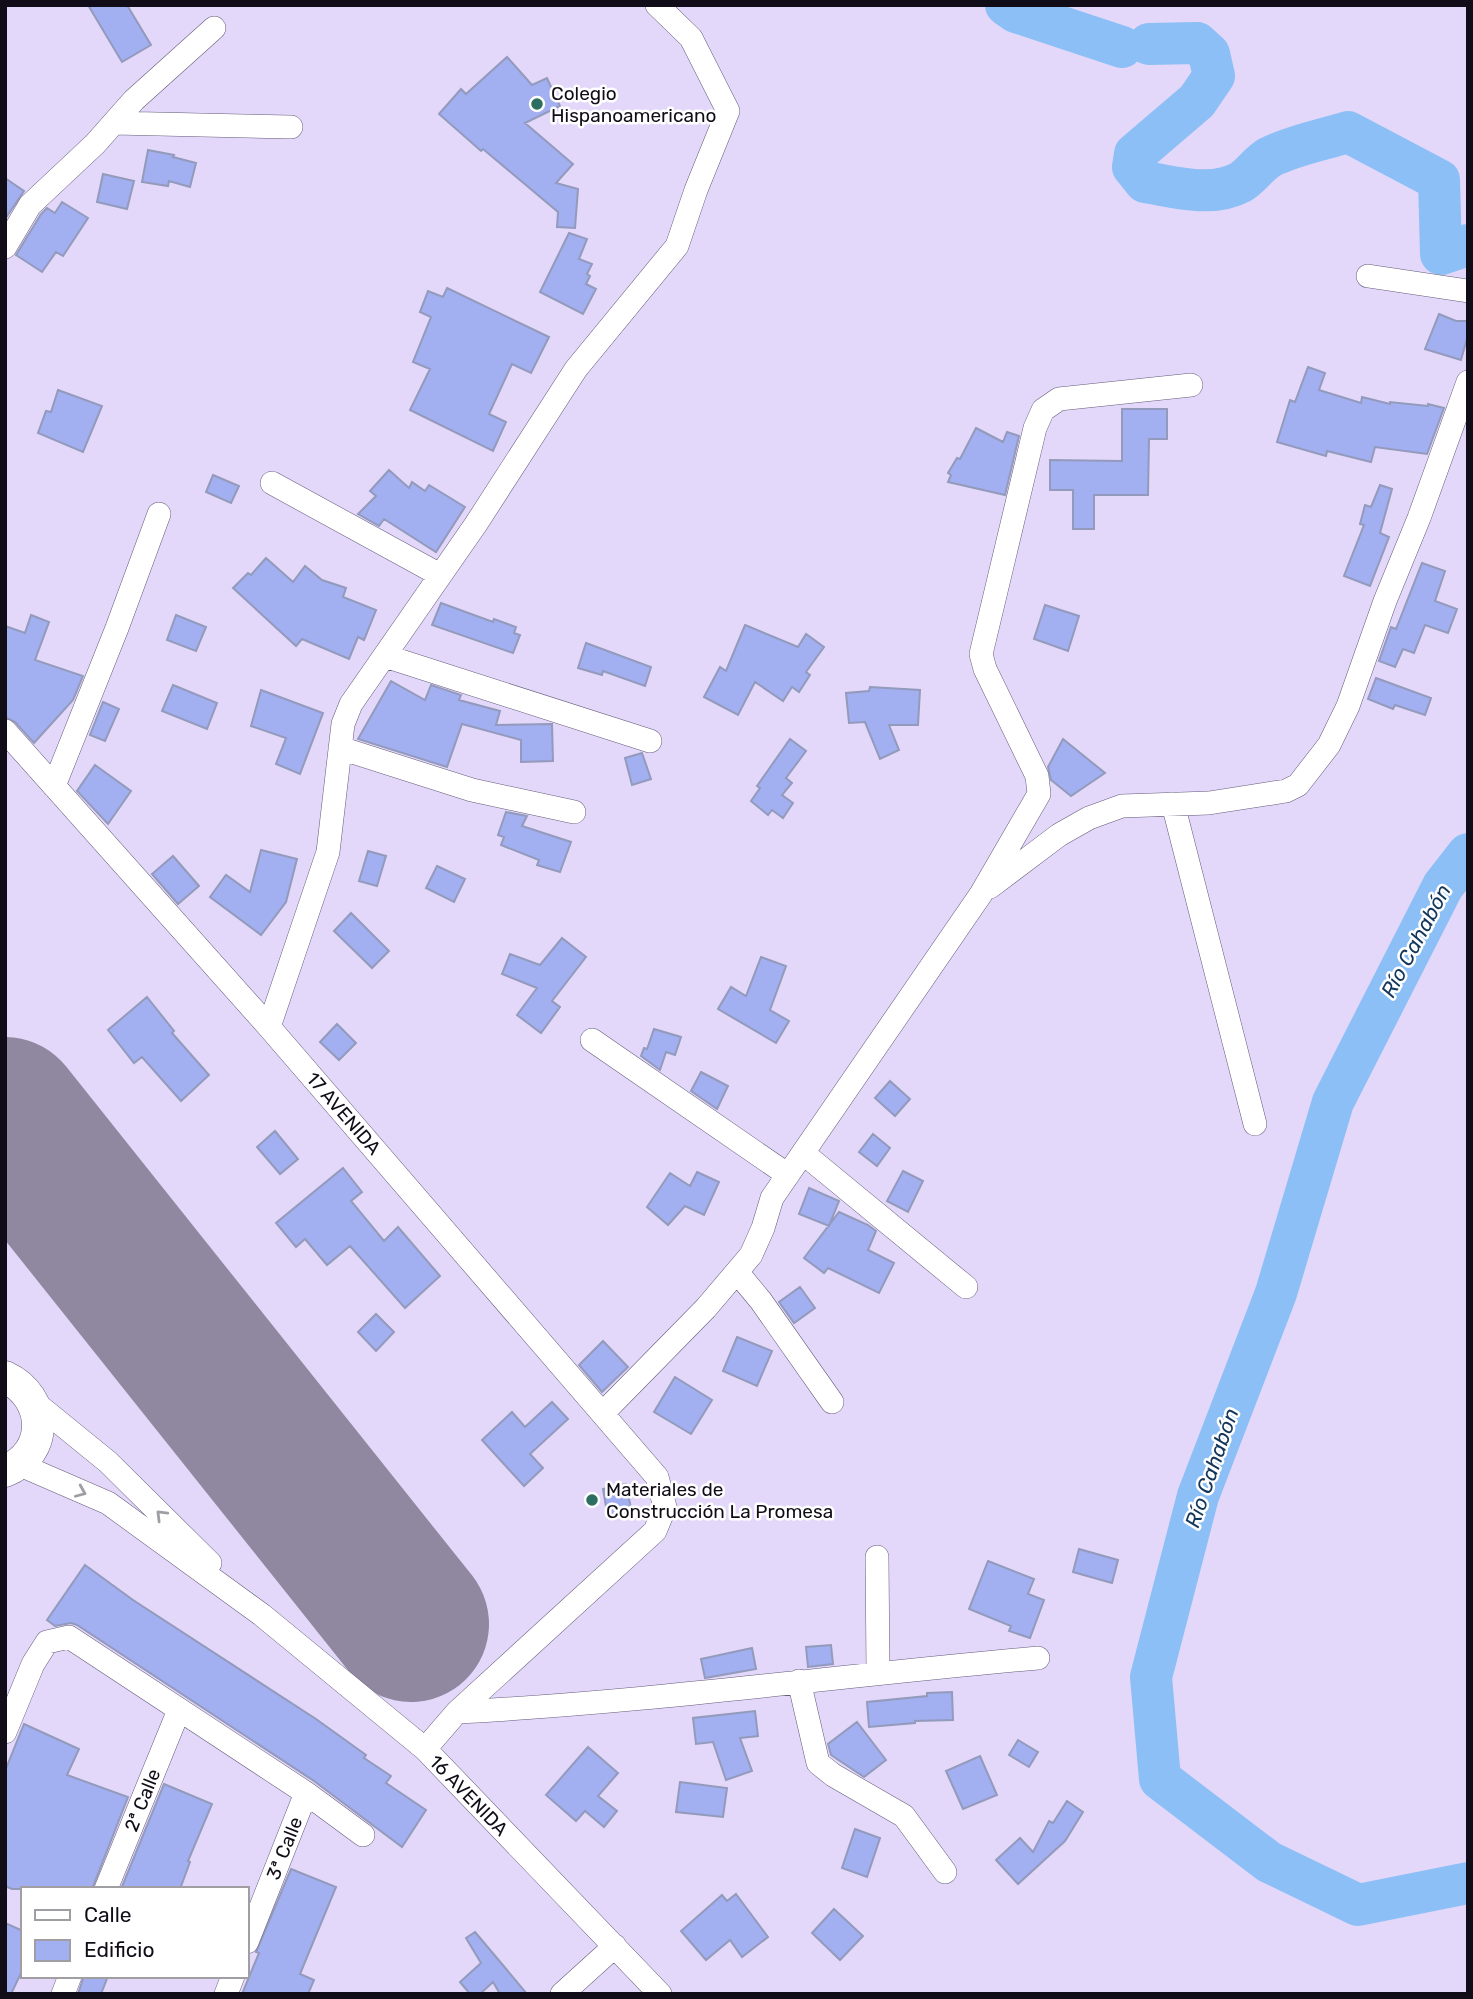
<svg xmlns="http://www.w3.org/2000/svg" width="1473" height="1999" viewBox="0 0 1473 1999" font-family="Rubik,sans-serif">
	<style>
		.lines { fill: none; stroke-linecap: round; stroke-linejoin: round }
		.river { stroke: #8cbff6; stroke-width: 42 }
		.runway { stroke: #9088a1; stroke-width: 156 }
		.building { fill: #a2aff0; stroke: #939abb; stroke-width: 2 }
		.street-casing { stroke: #655b79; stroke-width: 24 }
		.secondary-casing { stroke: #655b79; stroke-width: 33 }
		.street { stroke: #fff; stroke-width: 23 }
		.secondary { stroke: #fff; stroke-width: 32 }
		.oneway { stroke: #a09ea3 }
		.poi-dot { fill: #2c6f60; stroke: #fff; stroke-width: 2.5 }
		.labels { text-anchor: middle; stroke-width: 5; stroke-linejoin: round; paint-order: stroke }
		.poi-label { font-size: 19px; fill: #110d18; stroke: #fff; text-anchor: start }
		.street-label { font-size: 19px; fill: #110d18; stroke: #fff }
		.water-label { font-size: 21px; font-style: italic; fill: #13375b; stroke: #fff }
	</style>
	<rect width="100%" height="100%" fill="#e3d8fa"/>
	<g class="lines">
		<!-- river -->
		<path class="river" d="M 1006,5 L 1016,12 L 1122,47
			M 1149,44 L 1197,43 L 1209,54 L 1214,76 L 1197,101 L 1135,154 L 1133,167 L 1145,182 C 1176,187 1212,198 1241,182 C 1252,175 1259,163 1270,157 C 1294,145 1322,140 1348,132 L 1439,180 L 1441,254 L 1468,245
			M 1468,854 L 1443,886 L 1333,1102 L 1276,1293 L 1198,1496 L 1151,1677 L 1160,1779 L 1269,1862 L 1358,1905 L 1468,1883"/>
		<!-- runway -->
		<path class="runway" d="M 5,1115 L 411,1624"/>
	</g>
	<!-- building -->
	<path class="building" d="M 88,5 L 127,5 L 151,45 L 122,62 Z
		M 507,57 L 532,85 L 547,78 L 560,106 L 525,123 L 573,164 L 556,183 L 578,189 L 575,228 L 557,227 L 558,212 L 483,149 L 481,151 L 439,114 L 461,89 L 466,94 Z
		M 148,150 L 174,155 L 173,157 L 196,163 L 190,187 L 169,181 L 168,186 L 142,182 Z
		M 103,174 L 134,181 L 127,209 L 97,202 Z
		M 5,178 L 24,191 L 5,219 Z
		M 62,202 L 88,218 L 63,256 L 56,252 L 42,272 L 16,255 L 41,214 L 47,208 L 55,213 Z
		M 569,233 L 587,239 L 579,259 L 592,264 L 587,274 L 590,276 L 586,284 L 596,289 L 583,314 L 540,292 Z
		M 447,288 L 549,337 L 531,373 L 512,364 L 489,414 L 506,422 L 493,451 L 410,410 L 430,369 L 413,362 L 431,317 L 420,312 L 428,291 L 443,297 Z
		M 1439,314 L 1456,321 L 1468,321 L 1468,335 L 1461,360 L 1425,349 Z
		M 1308,367 L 1325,373 L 1319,390 L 1361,403 L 1362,397 L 1390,404 L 1390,402 L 1428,406 L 1428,404 L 1444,408 L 1427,454 L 1375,447 L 1371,462 L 1327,451 L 1326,456 L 1277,442 L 1290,400 L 1295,402 Z
		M 58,390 L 102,406 L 83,452 L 38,433 L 46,411 L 51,412 Z
		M 1122,409 L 1167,409 L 1167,439 L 1149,439 L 1148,495 L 1094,495 L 1094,529 L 1073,529 L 1073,490 L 1050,490 L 1050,460 L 1122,461 Z
		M 976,428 L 1003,442 L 1007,432 L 1019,436 L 1005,495 L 948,482 L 951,475 L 948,473 L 957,458 L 960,459 Z
		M 389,470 L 409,488 L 412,482 L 425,491 L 429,485 L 465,507 L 436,552 L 384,519 L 379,526 L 358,514 L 376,496 L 370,491 Z
		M 213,475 L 239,486 L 231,503 L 206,492 Z
		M 1380,485 L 1392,489 L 1380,533 L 1389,537 L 1370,586 L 1344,576 L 1364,525 L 1360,524 L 1365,505 L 1371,507 Z
		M 266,558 L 293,582 L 305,566 L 322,580 L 346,588 L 343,597 L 376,610 L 364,640 L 358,637 L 349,659 L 302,639 L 296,646 L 233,588 L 248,573 L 251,575 Z
		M 1422,563 L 1445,571 L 1435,601 L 1457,609 L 1448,633 L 1425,625 L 1414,653 L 1403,649 L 1395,667 L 1379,661 L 1391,627 L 1396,629 Z
		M 441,603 L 493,622 L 494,619 L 516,627 L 514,633 L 520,635 L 513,653 L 432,625 Z
		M 1045,605 L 1079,616 L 1068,651 L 1034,639 Z
		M 31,615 L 49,622 L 35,660 L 83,676 L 73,700 L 34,743 L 15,722 L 5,717 L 5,626 L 25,633 Z
		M 176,615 L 206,627 L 196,651 L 167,640 Z
		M 745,625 L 798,647 L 806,634 L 824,647 L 806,672 L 810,675 L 799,692 L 792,687 L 783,701 L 755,682 L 738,715 L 704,697 L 720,667 L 726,671 Z
		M 586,643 L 651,667 L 645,686 L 603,671 L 602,675 L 578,668 Z
		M 1376,678 L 1431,698 L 1425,715 L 1395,705 L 1393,709 L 1368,699 Z
		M 391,681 L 425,700 L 431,685 L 461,695 L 459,700 L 500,711 L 496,725 L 552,724 L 553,761 L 521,762 L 521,740 L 462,724 L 447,767 L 358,739 Z
		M 173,685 L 217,703 L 207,729 L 162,711 Z
		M 870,687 L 920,690 L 918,725 L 889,725 L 899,750 L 880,759 L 865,722 L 849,723 L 846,693 L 869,691 Z
		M 261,690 L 323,713 L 300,774 L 276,764 L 286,738 L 251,726 Z
		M 103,702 L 119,709 L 105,741 L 90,735 Z
		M 790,739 L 806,751 L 786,778 L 792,783 L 782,795 L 793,803 L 783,818 L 772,810 L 768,815 L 751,801 L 760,788 L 757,786 Z
		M 1063,739 L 1105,773 L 1071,796 L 1051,780 L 1048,767 Z
		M 642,753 L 651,779 L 632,785 L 625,758 Z
		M 95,765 L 131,791 L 108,824 L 77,791 Z
		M 506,812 L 527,816 L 522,826 L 571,842 L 560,872 L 537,865 L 539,860 L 501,845 L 504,837 L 498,835 Z
		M 261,850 L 297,859 L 286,902 L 261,935 L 210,897 L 226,875 L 250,892 Z
		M 368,851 L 386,856 L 377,886 L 359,881 Z
		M 173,856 L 199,886 L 178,904 L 152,874 Z
		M 437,866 L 465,879 L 454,902 L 426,888 Z
		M 351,913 L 389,951 L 372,968 L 334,931 Z
		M 562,938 L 586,957 L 552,1001 L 560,1007 L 541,1033 L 517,1015 L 537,988 L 502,974 L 510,954 L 540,965 Z
		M 761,957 L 786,966 L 770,1010 L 789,1021 L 776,1043 L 718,1009 L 731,987 L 746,996 Z
		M 147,997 L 174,1031 L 172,1033 L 209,1075 L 181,1101 L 142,1057 L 134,1063 L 108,1030 Z
		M 337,1024 L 356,1043 L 339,1060 L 320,1042 Z
		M 654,1029 L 681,1037 L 675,1055 L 666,1052 L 660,1070 L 641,1056 L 644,1048 L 647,1049 Z
		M 701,1072 L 728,1086 L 717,1109 L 691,1091 Z
		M 890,1081 L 910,1099 L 895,1116 L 875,1098 Z
		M 275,1131 L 298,1159 L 280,1174 L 257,1147 Z
		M 873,1134 L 890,1148 L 877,1166 L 859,1152 Z
		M 343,1168 L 362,1192 L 351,1201 L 384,1241 L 398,1227 L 440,1276 L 405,1308 L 350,1246 L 327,1265 L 305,1239 L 296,1247 L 276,1223 Z
		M 903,1171 L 923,1181 L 908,1212 L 887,1201 Z
		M 697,1172 L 719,1182 L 704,1215 L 685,1206 L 668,1225 L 647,1207 L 670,1173 L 690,1186 Z
		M 809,1188 L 839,1201 L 829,1226 L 799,1214 Z
		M 839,1212 L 868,1225 L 876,1231 L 868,1250 L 894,1263 L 879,1293 L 828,1268 L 824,1273 L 804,1258 Z
		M 800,1287 L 815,1308 L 794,1323 L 779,1302 Z
		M 376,1314 L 394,1332 L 376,1351 L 358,1332 Z
		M 737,1337 L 772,1351 L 757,1386 L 723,1371 Z
		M 603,1341 L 628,1367 L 602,1392 L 579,1365 Z
		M 675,1377 L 712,1400 L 691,1434 L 654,1412 Z
		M 552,1402 L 568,1419 L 530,1454 L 543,1468 L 524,1486 L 482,1440 L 512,1412 L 525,1427 Z
		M 626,1484 L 632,1513 L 608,1518 L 603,1489 Z
		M 1079,1549 L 1118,1560 L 1112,1583 L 1073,1572 Z
		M 988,1561 L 1034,1579 L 1028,1594 L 1044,1600 L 1030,1638 L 1009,1631 L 1011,1626 L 969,1609 Z
		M 85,1565 L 133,1600 L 316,1719 L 366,1755 L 364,1758 L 391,1776 L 386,1783 L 426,1810 L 402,1847 L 314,1781 L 77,1625 L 71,1623 L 55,1626 L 47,1620 Z
		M 831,1645 L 833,1664 L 808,1667 L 806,1647 Z
		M 752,1648 L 756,1669 L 705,1678 L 701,1659 Z
		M 952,1692 L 953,1720 L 915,1721 L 915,1723 L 869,1727 L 867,1702 L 927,1696 L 927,1693 Z
		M 755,1711 L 758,1736 L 740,1738 L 752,1771 L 726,1780 L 713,1742 L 696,1744 L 693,1718 Z
		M 857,1722 L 886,1760 L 864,1777 L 831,1755 L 828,1744 Z
		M 24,1724 L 79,1749 L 67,1775 L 128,1797 L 92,1889 L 12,1889 L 5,1886 L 5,1771 Z
		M 1018,1740 L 1038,1752 L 1029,1767 L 1009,1755 Z
		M 588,1747 L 618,1773 L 598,1796 L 617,1811 L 604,1827 L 585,1811 L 576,1821 L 546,1795 Z
		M 980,1756 L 997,1795 L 963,1809 L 946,1771 Z
		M 680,1782 L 727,1788 L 723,1817 L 676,1812 Z
		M 164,1784 L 212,1804 L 188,1861 L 190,1862 L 180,1889 L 121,1889 Z
		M 1067,1801 L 1083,1812 L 1065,1841 L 1018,1884 L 996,1860 L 1020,1838 L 1033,1852 L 1049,1821 L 1053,1823 Z
		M 855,1829 L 880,1838 L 867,1877 L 842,1868 Z
		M 291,1869 L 336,1887 L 300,1974 L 314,1980 L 308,1994 L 242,1994 L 259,1953 L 256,1952 Z
		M 736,1894 L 768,1937 L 742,1957 L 730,1940 L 706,1960 L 681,1931 L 722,1895 L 727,1901 Z
		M 834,1909 L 863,1936 L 840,1960 L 812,1933 Z
		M 5,1923 L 23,1931 L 23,1969 L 11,1994 L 5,1994 Z
		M 475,1932 L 507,1970 L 527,1994 L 500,1994 L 493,1982 L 480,1994 L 470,1994 L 460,1982 L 481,1963 L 466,1938 Z
		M 84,1976 L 108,1976 L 101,1994 L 78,1994 Z"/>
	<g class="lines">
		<defs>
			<path id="street" d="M 114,123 L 291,127
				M 5,247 L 30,205 L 95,144 L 134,100 L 214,28
				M 1368,276 L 1468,291
				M 272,483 L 440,575
				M 385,656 L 650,741
				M 5,731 L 269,1027 L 657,1477 L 665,1507 L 655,1531 L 457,1712 L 425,1749
				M 340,748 L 472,790 L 574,812
				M 54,786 L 117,628 L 159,514
				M 1173,804 L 1255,1124
				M 990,887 L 1059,835 L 1089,818 L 1122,806 L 1209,803 L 1286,791 L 1298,785 L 1329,745 L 1348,706 L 1385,601 L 1419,518 L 1468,382
				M 269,1027 L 328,852 L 343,724 L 351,704 L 476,524 L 576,369 L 677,246 L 696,190 L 728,111 L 691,38 L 657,5
				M 592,1040 L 788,1175
				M 803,1153 L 966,1287
				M 737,1272 L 761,1301 L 832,1402
				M 33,1401 L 108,1462 L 210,1563
				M 603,1413 L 706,1308 L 751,1255 L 763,1228 L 772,1198 L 981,894 L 1039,794 L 1037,776 L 985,669 L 981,654 L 1035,428 L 1043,410 L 1059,399 L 1191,385
				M 18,1464 L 108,1503 L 262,1615 L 425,1749 L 660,1994
				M 877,1557 L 878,1672
				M 799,1681 L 818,1763 L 833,1775 L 904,1816 L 945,1872
				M 457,1712 C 652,1702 844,1675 1038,1658
				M 5,1732 L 33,1664 L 47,1642 L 69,1637 L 306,1793 L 363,1835
				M 106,1889 L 179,1710
				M 247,1942 L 306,1793
				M 63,1994 L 70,1976
				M 226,1994 L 233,1976
				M 562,1994 L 615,1946"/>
			<path id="secondary" d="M 5,1377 C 48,1397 50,1453 5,1471"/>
		</defs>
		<!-- street casing -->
		<use href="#street" class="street-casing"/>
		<!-- secondary casing -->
		<use href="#secondary" class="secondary-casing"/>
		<!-- street -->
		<use href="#street" class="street"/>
		<!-- secondary -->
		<use href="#secondary" class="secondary"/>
	</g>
	<!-- one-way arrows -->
	<defs><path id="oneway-chevron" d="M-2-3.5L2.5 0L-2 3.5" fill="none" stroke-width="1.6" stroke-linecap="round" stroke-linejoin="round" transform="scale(1.75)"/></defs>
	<g class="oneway">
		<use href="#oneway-chevron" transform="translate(81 1492) rotate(23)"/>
		<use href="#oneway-chevron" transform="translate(161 1515) rotate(-135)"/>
	</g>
	<!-- markers -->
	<g class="poi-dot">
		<circle cx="537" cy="104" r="7"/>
		<circle cx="592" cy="1500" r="7"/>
	</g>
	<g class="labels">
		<!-- poi labels -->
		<g class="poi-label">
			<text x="551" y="100">Colegio<tspan x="551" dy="22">Hispanoamericano</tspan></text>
			<text x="606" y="1496">Materiales de<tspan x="606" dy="22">Construcción La Promesa</tspan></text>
		</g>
		<!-- street labels -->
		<g class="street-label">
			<text transform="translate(344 1113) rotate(49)" y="7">17 AVENIDA</text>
			<text transform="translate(469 1795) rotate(46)" y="7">16 AVENIDA</text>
			<text transform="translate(142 1800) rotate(-68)" y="7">2ª Calle</text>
			<text transform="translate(284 1848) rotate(-68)" y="7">3ª Calle</text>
		</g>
		<!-- water labels -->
		<g class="water-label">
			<text transform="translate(1416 941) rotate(-62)" y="7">Río Cahabón</text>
			<text transform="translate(1212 1468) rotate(-71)" y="7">Río Cahabón</text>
		</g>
	</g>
	<!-- border -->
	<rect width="1473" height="1999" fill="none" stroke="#110d18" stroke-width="14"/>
	<!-- legend -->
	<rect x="21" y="1887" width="228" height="91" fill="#ffffff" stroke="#a09ea3" stroke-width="2"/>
	<rect x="35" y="1910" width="35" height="10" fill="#ffffff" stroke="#a09ea3" stroke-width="2"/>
	<text x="84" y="1922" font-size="21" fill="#110d18">Calle</text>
	<rect x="35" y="1940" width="35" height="21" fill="#a2aff0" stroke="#a09ea3" stroke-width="2"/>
	<text x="84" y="1957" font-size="21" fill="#110d18">Edificio</text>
</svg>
